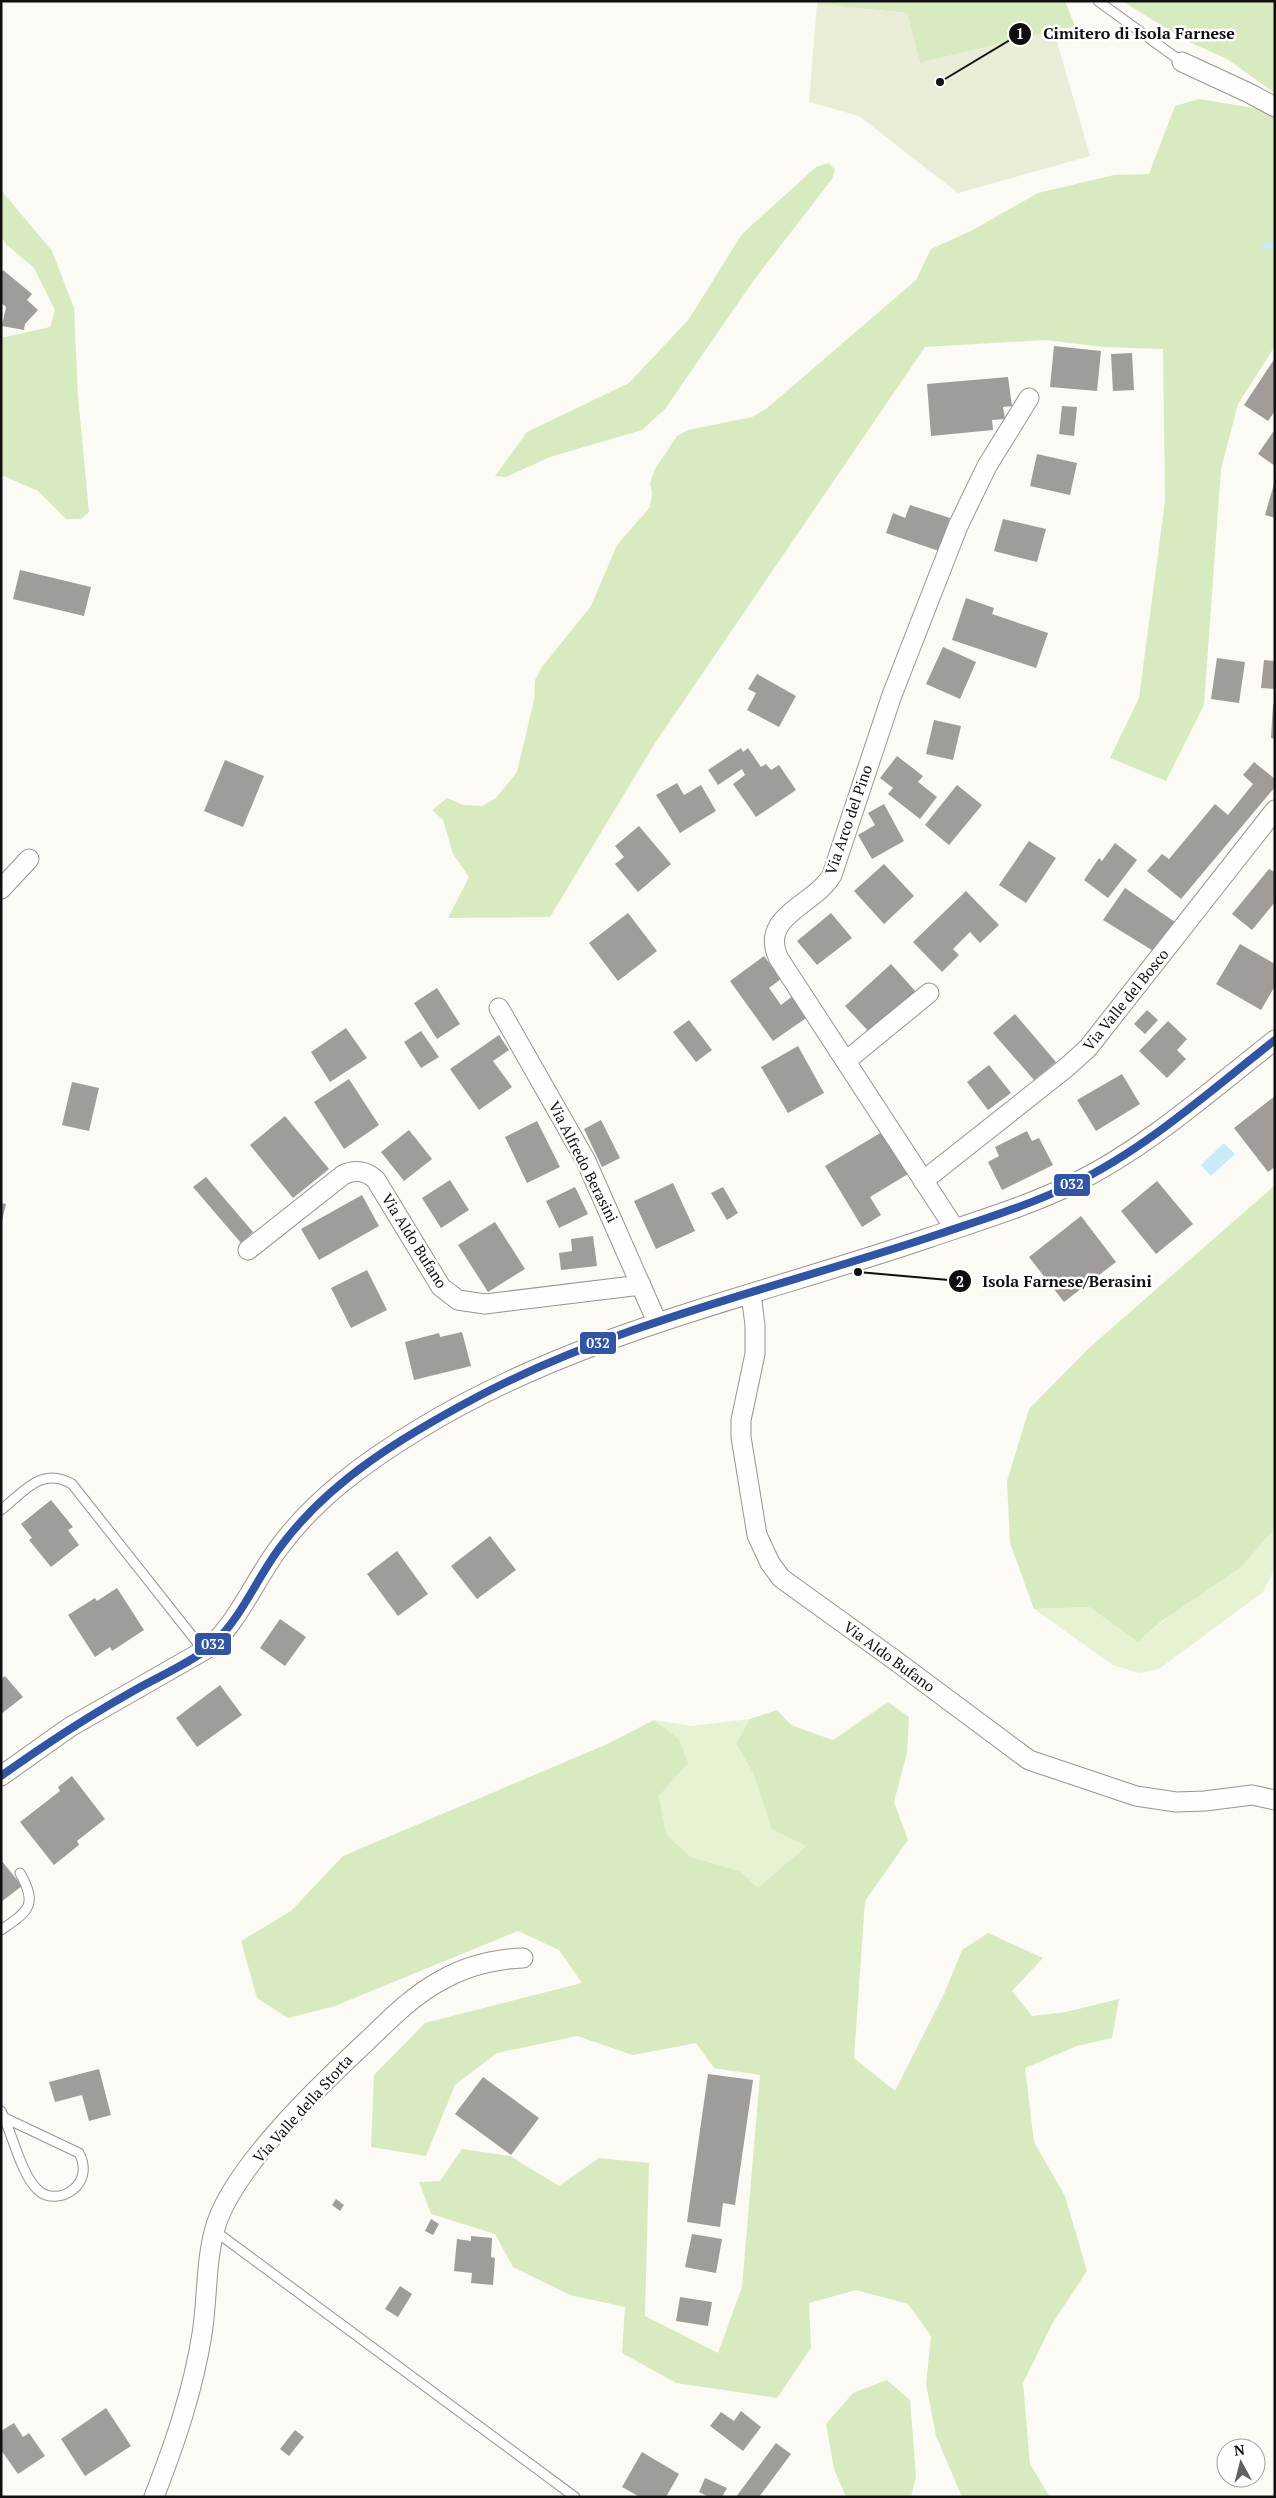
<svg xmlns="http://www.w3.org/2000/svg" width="1276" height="2498" viewBox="0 0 1276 2498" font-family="'PT Serif',serif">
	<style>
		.green { fill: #e7f2d3 }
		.forest { fill: #d8ebc0 }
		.cemetery { fill: #e9edd7 }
		.water { fill: #c8ebf8 }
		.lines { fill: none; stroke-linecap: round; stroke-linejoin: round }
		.stream { stroke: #c8ebf8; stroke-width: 6 }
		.building { fill: #9f9c99 }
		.service-casing { stroke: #969592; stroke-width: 11 }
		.minor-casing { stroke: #969592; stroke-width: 21 }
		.service { stroke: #fffefd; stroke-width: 9 }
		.minor { stroke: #fffefd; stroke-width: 19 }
		.bus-1-casing { stroke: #fff; stroke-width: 11 }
		.bus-1 { stroke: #3155a3; stroke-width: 8 }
		.labels { text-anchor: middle; stroke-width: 5; stroke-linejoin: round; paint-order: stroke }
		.street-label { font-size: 15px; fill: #0f0f0f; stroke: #fff }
		.leader { fill: none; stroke: #0f0f0f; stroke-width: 2 }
		.callout-dot { fill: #0f0f0f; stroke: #fff; stroke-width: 2 }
		.mark-label { font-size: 15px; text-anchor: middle; font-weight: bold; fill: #fff }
		.callout-label { font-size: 16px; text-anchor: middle; font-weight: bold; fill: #0f0f0f; stroke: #fff; stroke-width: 5; stroke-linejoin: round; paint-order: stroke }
		.line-badge { stroke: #fff; stroke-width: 2 }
		.badge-label { font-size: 14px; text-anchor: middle; font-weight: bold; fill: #fff }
	</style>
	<rect width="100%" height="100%" fill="#fcfaf4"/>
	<!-- green -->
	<path class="green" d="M 1275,1528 L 1275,1568 L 1263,1592 L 1159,1669 L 1139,1673 L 1113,1665 L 1034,1609 L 1089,1607 L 1138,1642 Z
		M 750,1719 L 736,1743 L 753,1773 L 772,1828 L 806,1846 L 758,1888 L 740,1871 L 691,1857 L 666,1834 L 659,1796 L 679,1739 L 654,1720 L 692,1726 Z"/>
	<!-- forest -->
	<path class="forest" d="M 818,1 L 1065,1 L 1075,26 L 920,63 L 907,13 L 817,4 Z
		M 1122,1 L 1275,1 L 1275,93 L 1227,59 L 1187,41 Z
		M 1199,99 L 1260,109 L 1275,117 L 1275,346 L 1238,404 L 1221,469 L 1204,705 L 1166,781 L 1110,758 L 1139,698 L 1165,501 L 1163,349 L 1103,347 L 1046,340 L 925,347 L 655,743 L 550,917 L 448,918 L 469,877 L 453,854 L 443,820 L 432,810 L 447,798 L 464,805 L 482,806 L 496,798 L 517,772 L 534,700 L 535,680 L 542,667 L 591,606 L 617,545 L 650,507 L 652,493 L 650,483 L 655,469 L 677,436 L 688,430 L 752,417 L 766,409 L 916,280 L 931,249 L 971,231 L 1038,193 L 1114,175 L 1149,174 L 1175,106 Z
		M 829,163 L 835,170 L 832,179 L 754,280 L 665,409 L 642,430 L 550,457 L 506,477 L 495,476 L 527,432 L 629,383 L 689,319 L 742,234 L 816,167 Z
		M 1,190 L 52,251 L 74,308 L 78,396 L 89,512 L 81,519 L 66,519 L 38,491 L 1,475 L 1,338 L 50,327 L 55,310 L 34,268 L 7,245 L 1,237 Z
		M 1275,1185 L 1275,1528 L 1241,1567 L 1162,1621 L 1138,1642 L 1089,1607 L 1034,1609 L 1010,1543 L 1007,1481 L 1029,1409 L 1089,1348 Z
		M 888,1702 L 909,1717 L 907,1753 L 894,1802 L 908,1840 L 865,1901 L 854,2058 L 895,2091 L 944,1994 L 962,1950 L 988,1933 L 1043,1958 L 1012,1991 L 1032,2016 L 1066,2012 L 1119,1999 L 1112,2038 L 1077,2046 L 1025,2068 L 1034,2142 L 1065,2196 L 1087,2271 L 1052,2324 L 1023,2383 L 1030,2464 L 1050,2497 L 962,2497 L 936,2436 L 926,2384 L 931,2336 L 908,2304 L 856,2290 L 809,2303 L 811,2348 L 777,2398 L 676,2383 L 622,2353 L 625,2307 L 570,2295 L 513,2267 L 495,2234 L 431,2214 L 419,2182 L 440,2181 L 462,2149 L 510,2156 L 559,2186 L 599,2158 L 649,2163 L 645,2316 L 718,2353 L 742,2287 L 760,2075 L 714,2068 L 696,2043 L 633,2055 L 577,2036 L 497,2053 L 455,2085 L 426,2156 L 371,2147 L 374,2075 L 425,2023 L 582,1983 L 559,1950 L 518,1931 L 335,2006 L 288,2018 L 257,1998 L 241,1941 L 291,1911 L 343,1856 L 605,1745 L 654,1720 L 679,1739 L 688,1763 L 659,1796 L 666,1834 L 691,1857 L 740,1871 L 758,1888 L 806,1846 L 772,1829 L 753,1773 L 736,1743 L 750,1719 L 777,1710 L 791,1725 L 833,1740 Z
		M 887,2380 L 910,2400 L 916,2476 L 911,2497 L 846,2497 L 834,2469 L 826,2424 L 853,2393 Z"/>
	<!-- cemetery -->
	<path class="cemetery" d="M 817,4 L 907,13 L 920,63 L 1054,31 L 1090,156 L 958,193 L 859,116 L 809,102 Z"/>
	<!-- water -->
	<path class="water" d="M 1224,1143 L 1235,1154 L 1211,1176 L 1201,1165 Z"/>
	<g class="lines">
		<!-- stream -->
		<path class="stream" d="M 1265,246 L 1275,244"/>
	</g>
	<!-- building -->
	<path class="building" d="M 3,270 L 32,294 L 27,300 L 38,310 L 25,324 L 24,330 L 2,326 L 6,307 L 1,303 L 1,273 Z
		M 1054,346 L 1101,351 L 1097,391 L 1050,387 Z
		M 1132,353 L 1134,390 L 1113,391 L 1111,354 Z
		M 1275,358 L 1275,411 L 1268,421 L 1244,405 Z
		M 1008,377 L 1012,406 L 1003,407 L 1005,419 L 992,420 L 993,430 L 931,436 L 927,384 Z
		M 1062,406 L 1077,407 L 1074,436 L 1059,434 Z
		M 1273,432 L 1275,432 L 1275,466 L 1258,454 Z
		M 1037,454 L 1077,463 L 1070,495 L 1030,486 Z
		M 1274,484 L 1275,484 L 1275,518 L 1265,515 Z
		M 910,505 L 950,518 L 939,551 L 886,533 L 893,513 L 905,518 Z
		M 1003,519 L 1046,529 L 1037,562 L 994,551 Z
		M 20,570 L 91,587 L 84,616 L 13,599 Z
		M 966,598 L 994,608 L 992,614 L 1048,633 L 1036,668 L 952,640 Z
		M 943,647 L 976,662 L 960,699 L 926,684 Z
		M 1217,658 L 1245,662 L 1239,703 L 1211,699 Z
		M 1264,660 L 1275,661 L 1275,689 L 1261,688 Z
		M 757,674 L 796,696 L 779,727 L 747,710 L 756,693 L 748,689 Z
		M 1273,704 L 1275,704 L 1275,739 L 1271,738 Z
		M 934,720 L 961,726 L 953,760 L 926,754 Z
		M 741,748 L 743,752 L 748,748 L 761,767 L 766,764 L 771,770 L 779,765 L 796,790 L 756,817 L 733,784 L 745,775 L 742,769 L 718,785 L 708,770 Z
		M 897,756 L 923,776 L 918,782 L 937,797 L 920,819 L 888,794 L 893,788 L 880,778 Z
		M 225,760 L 264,776 L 243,827 L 204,811 Z
		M 1254,762 L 1275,779 L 1275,787 L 1181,899 L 1147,871 L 1162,854 L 1169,859 L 1215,804 L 1228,815 L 1253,784 L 1243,775 Z
		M 677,783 L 684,795 L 701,785 L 716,811 L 680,833 L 656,795 Z
		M 957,785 L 982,805 L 949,845 L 925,825 Z
		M 884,804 L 904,841 L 872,859 L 858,835 L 875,825 L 868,813 Z
		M 639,826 L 671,864 L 638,892 L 615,864 L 624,857 L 615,846 Z
		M 1029,841 L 1056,858 L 1026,903 L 999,885 Z
		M 1115,843 L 1137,860 L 1108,898 L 1084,880 L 1099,858 L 1102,861 Z
		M 884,864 L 914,896 L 884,924 L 854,891 Z
		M 1269,869 L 1275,872 L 1275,902 L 1252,930 L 1232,914 Z
		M 1125,888 L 1175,922 L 1155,952 L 1103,920 Z
		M 966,891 L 999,925 L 980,943 L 970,932 L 953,949 L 959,955 L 942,972 L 913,942 Z
		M 628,913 L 657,951 L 618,981 L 589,943 Z
		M 831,913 L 852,938 L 817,965 L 797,941 Z
		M 1240,944 L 1275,964 L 1275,986 L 1261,1010 L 1216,984 Z
		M 764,956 L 781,979 L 769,988 L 781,1005 L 794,995 L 809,1016 L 773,1041 L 730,981 Z
		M 891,964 L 917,993 L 871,1034 L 845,1006 Z
		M 437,988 L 460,1024 L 437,1039 L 414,1003 Z
		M 1147,1010 L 1158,1020 L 1145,1034 L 1134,1024 Z
		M 1015,1014 L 1056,1062 L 1034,1080 L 993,1033 Z
		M 689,1020 L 712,1050 L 696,1062 L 673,1032 Z
		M 1168,1021 L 1187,1039 L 1177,1050 L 1186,1059 L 1167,1078 L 1139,1051 Z
		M 346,1028 L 367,1058 L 330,1082 L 311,1052 Z
		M 421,1031 L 439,1057 L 421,1068 L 404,1042 Z
		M 499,1035 L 509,1050 L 493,1061 L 512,1087 L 479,1110 L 450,1069 Z
		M 798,1046 L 824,1093 L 788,1113 L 761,1067 Z
		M 989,1065 L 1011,1093 L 988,1110 L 967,1082 Z
		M 1122,1074 L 1140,1104 L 1096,1131 L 1077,1100 Z
		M 349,1079 L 379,1125 L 344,1149 L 314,1102 Z
		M 72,1082 L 99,1088 L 89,1131 L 62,1125 Z
		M 1275,1096 L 1275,1167 L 1268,1172 L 1234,1128 Z
		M 285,1116 L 329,1169 L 293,1198 L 250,1145 Z
		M 601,1120 L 620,1158 L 602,1167 L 584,1129 Z
		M 537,1121 L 560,1167 L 527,1183 L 505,1137 Z
		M 409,1130 L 432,1159 L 404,1181 L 381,1152 Z
		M 1027,1131 L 1032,1141 L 1039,1138 L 1053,1165 L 1002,1190 L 988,1162 L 999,1156 L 995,1147 Z
		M 882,1132 L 908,1174 L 870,1197 L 881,1215 L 862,1227 L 825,1166 Z
		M 206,1177 L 253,1232 L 241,1243 L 193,1187 Z
		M 450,1180 L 469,1210 L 441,1228 L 422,1198 Z
		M 1157,1181 L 1193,1224 L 1156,1254 L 1121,1211 Z
		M 673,1183 L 695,1231 L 656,1249 L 634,1201 Z
		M 575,1187 L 588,1214 L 559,1228 L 546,1201 Z
		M 723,1187 L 738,1213 L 727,1220 L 711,1193 Z
		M 362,1195 L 379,1226 L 319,1260 L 301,1229 Z
		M 1,1203 L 6,1204 L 2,1221 L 1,1221 Z
		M 1081,1216 L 1116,1262 L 1064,1302 L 1029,1257 Z
		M 495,1222 L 525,1269 L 488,1292 L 458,1245 Z
		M 593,1236 L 597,1266 L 561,1270 L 559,1253 L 572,1251 L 571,1239 Z
		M 367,1270 L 387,1310 L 351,1328 L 331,1288 Z
		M 462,1332 L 471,1366 L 414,1380 L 405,1342 L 439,1333 L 440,1337 Z
		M 51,1500 L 73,1527 L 68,1530 L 79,1545 L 51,1567 L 29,1540 L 32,1538 L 21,1524 Z
		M 490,1536 L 516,1570 L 477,1599 L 451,1566 Z
		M 397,1551 L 428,1594 L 398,1616 L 367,1574 Z
		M 117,1588 L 144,1630 L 112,1651 L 110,1647 L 95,1657 L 68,1615 L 95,1598 L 97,1601 Z
		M 280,1619 L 306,1637 L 285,1666 L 260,1648 Z
		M 5,1676 L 23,1697 L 1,1714 L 1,1679 Z
		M 220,1685 L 242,1715 L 197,1747 L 176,1718 Z
		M 72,1776 L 105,1819 L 77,1841 L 79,1845 L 54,1865 L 20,1822 L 60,1791 L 58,1787 Z
		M 1,1860 L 22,1886 L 1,1902 Z
		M 99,2069 L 111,2115 L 89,2121 L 82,2095 L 55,2102 L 49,2082 Z
		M 708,2074 L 753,2080 L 735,2205 L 723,2203 L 720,2227 L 687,2222 Z
		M 483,2077 L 539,2118 L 511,2155 L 455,2114 Z
		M 336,2199 L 344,2205 L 340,2211 L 332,2205 Z
		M 431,2219 L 439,2224 L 433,2235 L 425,2231 Z
		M 692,2234 L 722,2239 L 716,2273 L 685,2267 Z
		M 471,2236 L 492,2238 L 491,2257 L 495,2258 L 493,2285 L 471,2283 L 472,2273 L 454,2271 L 457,2239 L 471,2241 Z
		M 400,2286 L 412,2294 L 398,2317 L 385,2309 Z
		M 680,2297 L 712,2302 L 708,2326 L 676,2321 Z
		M 106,2408 L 131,2446 L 85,2476 L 61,2439 Z
		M 741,2411 L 761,2427 L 743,2451 L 710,2426 L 721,2412 L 734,2421 Z
		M 14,2423 L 23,2437 L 29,2433 L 45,2456 L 18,2474 L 1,2450 L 1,2431 Z
		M 295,2430 L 304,2437 L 289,2456 L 280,2449 Z
		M 776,2443 L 791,2454 L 759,2497 L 736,2497 Z
		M 642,2452 L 679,2474 L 666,2497 L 640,2497 L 622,2487 Z
		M 705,2478 L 727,2488 L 722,2497 L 709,2497 L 699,2492 Z"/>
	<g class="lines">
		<defs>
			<path id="service" d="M 1098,1 L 1182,62
				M 1,1510 C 24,1492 41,1466 72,1484 L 204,1651
				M 1,1930 C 29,1911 38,1905 20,1873
				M 1,2111 C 12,2132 21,2176 39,2191 C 58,2207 96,2185 79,2153 L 5,2118
				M 215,2231 L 575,2497"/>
			<path id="minor" d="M 1182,62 L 1249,93 L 1275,107
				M 1,889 L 29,859
				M 499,1008 L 586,1161 L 657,1322
				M 846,1061 L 929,993
				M 923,1181 L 1067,1067 L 1088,1048 L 1275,810
				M 955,1229 L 779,959 C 758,916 814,906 832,875 L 892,695 L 958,526 L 987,466 L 1029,398
				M 248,1250 L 343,1175 C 355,1169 367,1171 376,1180 L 441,1287 L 458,1300 L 485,1304 L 641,1285
				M 751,1294 L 755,1325 L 755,1354 L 741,1420 L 741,1437 L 757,1535 L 770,1563 L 781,1578 L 896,1661 L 1029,1760 L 1136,1796 L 1176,1802 L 1205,1801 L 1252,1795 L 1275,1800
				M 1,1776 L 70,1727 L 210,1647 C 239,1620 255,1580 278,1549 C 315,1498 368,1460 421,1428 C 577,1333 758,1296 928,1238 C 978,1221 1028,1206 1075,1183 C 1148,1147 1211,1090 1275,1040
				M 154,2497 C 175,2443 193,2391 202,2334 C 208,2297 205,2258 217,2222 C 238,2163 319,2086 365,2043 C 389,2020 411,1997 440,1981 C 466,1966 493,1959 523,1958"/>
		</defs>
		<!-- service casing -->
		<use href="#service" class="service-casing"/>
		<!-- minor casing -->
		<use href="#minor" class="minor-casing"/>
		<!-- service -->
		<use href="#service" class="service"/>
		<!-- minor -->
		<use href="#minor" class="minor"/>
		<defs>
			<path id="bus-1" d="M 1,1776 C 43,1746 84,1719 128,1694 C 151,1680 193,1662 212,1645 C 242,1618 257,1577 281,1546 C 331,1479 404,1436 477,1397 C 620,1321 786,1286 939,1234 C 984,1219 1030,1205 1073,1184 C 1147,1148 1210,1091 1275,1040"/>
		</defs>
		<!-- bus-1 casing -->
		<use href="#bus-1" class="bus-1-casing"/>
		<!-- bus-1 -->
		<use href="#bus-1" class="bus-1"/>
	</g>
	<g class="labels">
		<!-- street labels -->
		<g class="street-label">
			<text transform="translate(849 820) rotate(-71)" y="5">Via Arco del Pino</text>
			<text transform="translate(1126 1000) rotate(-51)" y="5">Via Valle del Bosco</text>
			<text transform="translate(583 1162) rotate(63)" y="5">Via Alfredo Berasini</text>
			<text transform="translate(414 1241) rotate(58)" y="5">Via Aldo Bufano</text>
			<text transform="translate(889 1657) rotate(36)" y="5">Via Aldo Bufano</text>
			<text transform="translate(303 2109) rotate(-48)" y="5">Via Valle della Storta</text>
		</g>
	</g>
	<!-- callouts -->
	<path class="leader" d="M940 82L1020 34M858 1272L960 1281"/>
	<g class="callout-dot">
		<circle cx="940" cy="82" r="5"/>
		<circle cx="858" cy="1272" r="5"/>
		<circle cx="1020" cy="34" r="12"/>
		<circle cx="960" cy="1281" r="12"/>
	</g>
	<g class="mark-label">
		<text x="1020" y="39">1</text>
		<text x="960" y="1287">2</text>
	</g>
	<g class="callout-label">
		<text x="1139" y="39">Cimitero di Isola Farnese</text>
		<text x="1067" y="1287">Isola Farnese/Berasini</text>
	</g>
	<g class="line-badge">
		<rect x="1053" y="1173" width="38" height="24" rx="5" fill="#3155a3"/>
		<rect x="579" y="1331" width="38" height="24" rx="5" fill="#3155a3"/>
		<rect x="194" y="1632" width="38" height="24" rx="5" fill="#3155a3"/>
	</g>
	<g class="badge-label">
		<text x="1072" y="1189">032</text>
		<text x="598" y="1348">032</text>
		<text x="213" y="1649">032</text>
	</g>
	<!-- border -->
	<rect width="1276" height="2498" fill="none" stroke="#0f0f0f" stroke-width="5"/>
	<!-- north arrow -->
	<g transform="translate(1241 2463) rotate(353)"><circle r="24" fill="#ffffff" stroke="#9f9f9f"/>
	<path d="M0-4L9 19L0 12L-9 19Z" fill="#62615f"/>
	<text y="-8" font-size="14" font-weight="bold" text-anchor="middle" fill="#0f0f0f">N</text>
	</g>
</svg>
